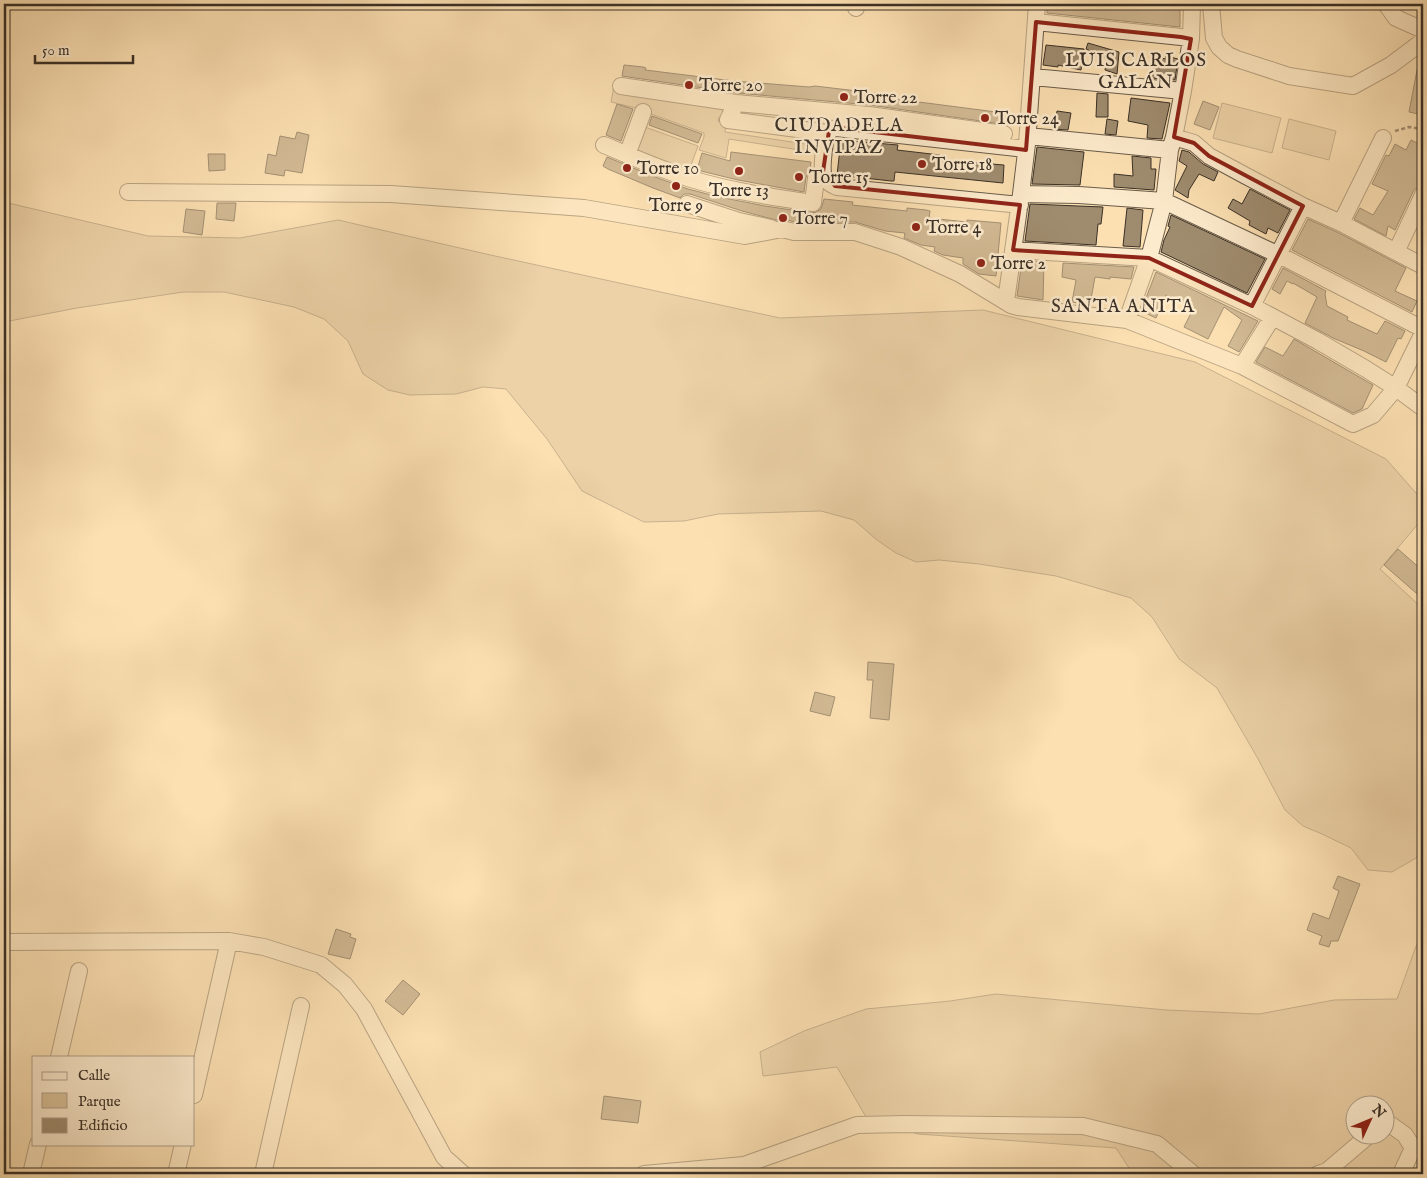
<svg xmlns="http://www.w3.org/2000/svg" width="1427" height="1178" viewBox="0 0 1427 1178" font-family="'IM FELL English',serif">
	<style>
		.green { fill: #dbc29a; stroke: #8a7960; fill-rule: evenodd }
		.building { fill: #9f8c6f; stroke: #3a3027 }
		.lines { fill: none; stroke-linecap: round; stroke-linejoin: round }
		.minor-casing { stroke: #6a5c4a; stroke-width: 18 }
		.path { stroke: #3a3027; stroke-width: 2.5; stroke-dasharray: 4 2.5; stroke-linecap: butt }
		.minor { stroke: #fdebcd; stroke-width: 16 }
		.marked { fill: none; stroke: #8f2418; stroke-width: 4; stroke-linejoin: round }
		.poi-dot { fill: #8f2418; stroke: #fdebcd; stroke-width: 2 }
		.labels { text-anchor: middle; stroke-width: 5; stroke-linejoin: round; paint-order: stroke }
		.poi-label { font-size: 18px; fill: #3a3027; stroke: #fdebcd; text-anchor: start }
		.neighbourhood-label { font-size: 19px; letter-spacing: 1px; fill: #3a3027; stroke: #fdebcd }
	</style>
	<rect width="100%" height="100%" fill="#fce0b2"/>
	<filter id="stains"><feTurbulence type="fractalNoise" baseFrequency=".004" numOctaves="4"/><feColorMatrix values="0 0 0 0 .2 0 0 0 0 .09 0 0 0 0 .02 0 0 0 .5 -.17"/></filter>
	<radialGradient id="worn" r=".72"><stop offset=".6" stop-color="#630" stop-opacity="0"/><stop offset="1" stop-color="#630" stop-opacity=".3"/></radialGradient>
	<!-- green -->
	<path class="green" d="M 614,86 L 720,103 L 724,117 L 719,117 L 718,121 L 726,122 L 725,132 L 812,145 L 812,152 L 729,139 L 726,158 L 699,150 L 704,137 L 704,133 L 651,114 L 640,109 L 611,102 Z
		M 1222,103 L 1281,118 L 1272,153 L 1213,138 Z
		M 1289,119 L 1336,131 L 1329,160 L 1282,148 Z
		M 645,127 L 698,146 L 687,176 L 635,156 Z
		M 4,202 L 148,236 L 240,238 L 338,220 L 486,254 L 780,318 L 983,310 L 1195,362 L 1386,459 L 1423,501 L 1423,518 L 1380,569 L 1423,609 L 1423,846 L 1416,858 L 1392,872 L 1368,870 L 1351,848 L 1322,834 L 1303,826 L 1285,810 L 1257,757 L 1217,688 L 1179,659 L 1152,617 L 1131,598 L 1056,576 L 979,564 L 939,560 L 916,562 L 896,553 L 877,540 L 854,520 L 821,511 L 718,514 L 684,521 L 644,522 L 582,491 L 547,439 L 506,389 L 483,387 L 456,394 L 410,395 L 388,390 L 363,374 L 348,341 L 324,319 L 294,307 L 224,292 L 183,292 L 77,308 L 4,322 Z
		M 1423,927 L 1423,1174 L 1133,1174 L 1116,1148 L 918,1134 L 866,1117 L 837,1067 L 763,1076 L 760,1052 L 804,1031 L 866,1009 L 950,1001 L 996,994 L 1166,1010 L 1259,1014 L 1334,1000 L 1397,999 ZM 1354,1106 L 1384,1106 L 1384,1136 L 1354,1136 Z"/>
	<!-- building -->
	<path class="building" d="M 1047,4 L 1180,4 L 1180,27 L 1047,13 Z
		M 1088,43 L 1119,52 L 1117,74 L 1105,70 L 1106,58 L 1086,49 Z
		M 1046,45 L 1084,49 L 1081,70 L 1058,65 L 1058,67 L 1043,65 Z
		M 1166,56 L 1178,59 L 1175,80 L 1152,78 L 1155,57 L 1166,59 Z
		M 624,65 L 643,67 L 646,68 L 645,70 L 734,81 L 809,87 L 815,86 L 874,93 L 880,94 L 880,97 L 1004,113 L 1010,115 L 1008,125 L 870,105 L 737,93 L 622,76 Z
		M 1418,65 L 1423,65 L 1423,115 L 1409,112 Z
		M 1097,93 L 1108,94 L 1108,117 L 1096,117 Z
		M 1131,98 L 1170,103 L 1162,139 L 1147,138 L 1148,125 L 1128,121 Z
		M 1203,101 L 1219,107 L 1210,130 L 1194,124 Z
		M 617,104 L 633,109 L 621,141 L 606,135 Z
		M 1057,111 L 1071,113 L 1068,130 L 1054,129 Z
		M 652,116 L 702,134 L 698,143 L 649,125 Z
		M 1107,119 L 1118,121 L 1116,135 L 1105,134 Z
		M 297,132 L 309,135 L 302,173 L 285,170 L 284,176 L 265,173 L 268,154 L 276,156 L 280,136 L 295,139 Z
		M 841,140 L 898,145 L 897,150 L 940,155 L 941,160 L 1004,165 L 1003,183 L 895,172 L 894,181 L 891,181 L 837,175 Z
		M 1411,140 L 1423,146 L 1423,185 L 1418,187 L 1414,190 L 1395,230 L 1388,226 L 1386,236 L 1354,219 L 1360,208 L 1373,215 L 1388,191 L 1372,184 L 1382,163 L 1386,155 L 1389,156 L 1395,144 L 1406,150 Z
		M 1037,147 L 1084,152 L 1080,185 L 1032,184 Z
		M 1182,150 L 1189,152 L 1203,164 L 1218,172 L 1214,181 L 1199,174 L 1189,190 L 1188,198 L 1175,190 L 1187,166 L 1179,161 Z
		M 731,152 L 811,162 L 810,170 L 806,177 L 804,192 L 738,180 L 697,170 L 702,153 L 730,161 Z
		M 208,154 L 225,154 L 225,170 L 209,171 Z
		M 1132,156 L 1151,158 L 1151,169 L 1156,169 L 1154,190 L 1114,187 L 1114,174 L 1133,176 Z
		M 607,157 L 655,177 L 688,189 L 719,197 L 765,206 L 812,213 L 816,212 L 821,209 L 824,199 L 853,202 L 852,205 L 907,211 L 907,208 L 926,210 L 930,211 L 929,218 L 967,222 L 967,220 L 1001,223 L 996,276 L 979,274 L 963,264 L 963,258 L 943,255 L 934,251 L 935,247 L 921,245 L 904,238 L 905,233 L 885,231 L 855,222 L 830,222 L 807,219 L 807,222 L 795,222 L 784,219 L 776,220 L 742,211 L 690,194 L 684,194 L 680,198 L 653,188 L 608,169 L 603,166 Z
		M 1250,189 L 1290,210 L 1278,233 L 1268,228 L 1266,234 L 1249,225 L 1250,221 L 1228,208 L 1233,199 L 1242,204 Z
		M 217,203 L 236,203 L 234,221 L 216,219 Z
		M 1030,204 L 1103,207 L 1101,224 L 1098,224 L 1096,245 L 1025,241 Z
		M 1127,208 L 1143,210 L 1140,247 L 1123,246 Z
		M 186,209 L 205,211 L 202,235 L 183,232 Z
		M 1171,215 L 1265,259 L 1247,293 L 1161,252 L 1164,240 L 1170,227 L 1168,226 Z
		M 1308,219 L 1337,232 L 1406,268 L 1395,291 L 1417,301 L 1412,312 L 1292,250 Z
		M 1022,261 L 1044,262 L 1043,300 L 1017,296 Z
		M 1063,263 L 1134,267 L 1131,279 L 1110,277 L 1110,279 L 1095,277 L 1090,305 L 1072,302 L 1076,280 L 1062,277 Z
		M 1283,268 L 1326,291 L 1325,294 L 1327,306 L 1348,317 L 1347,320 L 1377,334 L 1385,321 L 1405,331 L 1401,339 L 1398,338 L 1386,362 L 1364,351 L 1333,338 L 1305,323 L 1317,297 L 1293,283 L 1293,284 L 1287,281 L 1280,294 L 1272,289 Z
		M 1156,272 L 1258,321 L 1239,352 L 1228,346 L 1242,320 L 1224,307 L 1208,339 L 1184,327 L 1194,307 L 1166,295 L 1156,318 L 1141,311 Z
		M 1294,339 L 1373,385 L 1362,409 L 1353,413 L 1256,362 L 1265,347 L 1283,356 Z
		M 1398,549 L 1423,571 L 1423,599 L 1384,565 Z
		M 868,662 L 894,664 L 889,720 L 870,718 L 873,680 L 867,680 Z
		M 815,692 L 835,697 L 830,716 L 810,711 Z
		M 1338,876 L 1360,884 L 1338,941 L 1331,941 L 1329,947 L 1319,944 L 1322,936 L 1307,930 L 1313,913 L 1329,919 L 1339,891 L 1333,888 Z
		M 336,929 L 351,934 L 350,937 L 356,939 L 350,959 L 328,954 Z
		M 403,980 L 420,994 L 403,1015 L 385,1001 Z
		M 604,1096 L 641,1101 L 638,1123 L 601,1119 Z"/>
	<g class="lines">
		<defs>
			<path id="minor" d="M 855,4 L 856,8
				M 1211,4 L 1214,38 L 1219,47 L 1228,55 L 1237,59 L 1289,76 L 1353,86 L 1391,65 L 1423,41
				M 1386,4 L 1396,18 L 1423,30
				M 1036,22 L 1181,37 L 1191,39
				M 1033,77 L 1183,91
				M 621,86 L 736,103
				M 728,120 L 736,103 L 869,115 L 1004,134
				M 728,120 L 828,133
				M 1028,136 L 1170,150
				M 1174,137 L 1194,143 L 1209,156 L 1246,176 L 1303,206 L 1341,223 L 1423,266
				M 604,145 C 633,157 662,170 691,179 C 731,191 772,197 813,203 L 816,178 L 828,181
				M 627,155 L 643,112
				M 128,192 L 391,194 L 584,208 L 745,236 L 782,229 L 794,232 L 855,232 L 901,247 L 960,274 L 1011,305 L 1018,307 L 1127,320 L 1242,366 L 1353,424 L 1373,415 L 1396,388 L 1423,333
				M 1021,194 L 1079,195 L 1164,201 L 1279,255 L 1423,329
				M 687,204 L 739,221 L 771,228
				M 1020,205 L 837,187 C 832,185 827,182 824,177 C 821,170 824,138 829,132 C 831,129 832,129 836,128 L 1026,149
				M 1341,223 L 1383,138
				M 1013,250 L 1149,258 L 1252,306 L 1318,341 L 1366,369 L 1396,388 L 1423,408
				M 1396,252 L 1423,195
				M 1006,301 L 1021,194 L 1027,144 L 1037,4
				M 1252,306 L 1303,206
				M 1127,320 L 1149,258 L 1164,201 L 1170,150 L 1174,137 L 1183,91 L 1191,39 L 1192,4
				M 1242,366 L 1272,318
				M 4,942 L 229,941 L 264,947 L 321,965 L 345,985 L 364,1009 L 444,1157 L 463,1174
				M 59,1057 L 79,971
				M 194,1095 L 229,941
				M 1384,1127 L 1391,1125 L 1405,1135 L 1413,1148 L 1401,1174
				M 31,1174 L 38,1144
				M 176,1174 L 183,1144
				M 263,1174 L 301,1006
				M 644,1174 L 744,1165 L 857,1125 L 905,1124 L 1083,1126 L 1157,1144 L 1193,1174
				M 1318,1174 L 1327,1171 L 1368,1136"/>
		</defs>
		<!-- minor casing -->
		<use href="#minor" class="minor-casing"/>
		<!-- path -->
		<path class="path" d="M 1395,131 L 1409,127 L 1423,129"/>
		<!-- minor -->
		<use href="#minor" class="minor"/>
	</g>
	<!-- marked area -->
	<path d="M0 0H1427V1178H0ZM 1036,22 L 1181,37 L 1191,39 L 1174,137 L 1194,143 L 1209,156 L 1303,206 L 1252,306 L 1149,258 L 1013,250 L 1020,205 L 835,186 L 823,172 L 829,131 L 840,128 L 1026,150 Z" fill="#fce0b2" fill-opacity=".55" fill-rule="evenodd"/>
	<path class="marked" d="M 1036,22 L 1181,37 L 1191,39 L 1174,137 L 1194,143 L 1209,156 L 1303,206 L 1252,306 L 1149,258 L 1013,250 L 1020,205 L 835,186 L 823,172 L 829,131 L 840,128 L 1026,150 Z"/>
	<!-- markers -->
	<g class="poi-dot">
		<circle cx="689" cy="85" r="5"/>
		<circle cx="844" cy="97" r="5"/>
		<circle cx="985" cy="118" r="5"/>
		<circle cx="922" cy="164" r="5"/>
		<circle cx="627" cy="168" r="5"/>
		<circle cx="739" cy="171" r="5"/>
		<circle cx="799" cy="177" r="5"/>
		<circle cx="676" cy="186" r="5"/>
		<circle cx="783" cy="218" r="5"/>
		<circle cx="916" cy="227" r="5"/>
		<circle cx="981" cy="263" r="5"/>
	</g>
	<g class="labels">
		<!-- poi labels -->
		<g class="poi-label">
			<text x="699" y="91">Torre 20</text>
			<text x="854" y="103">Torre 22</text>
			<text x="995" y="124">Torre 24</text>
			<text x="932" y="170">Torre 18</text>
			<text x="637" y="174">Torre 10</text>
			<text x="809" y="183">Torre 15</text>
			<text x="739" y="196" text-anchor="middle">Torre 13</text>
			<text x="676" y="211" text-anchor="middle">Torre 9</text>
			<text x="793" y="224">Torre 7</text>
			<text x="926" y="233">Torre 4</text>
			<text x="991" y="269">Torre 2</text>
		</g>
		<!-- neighbourhood labels -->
		<g class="neighbourhood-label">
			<text x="1136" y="66">LUIS CARLOS<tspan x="1136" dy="22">GALÁN</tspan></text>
			<text x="839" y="131">CIUDADELA<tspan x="839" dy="22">INVIPAZ</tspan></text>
			<text x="1123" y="312">SANTA ANITA</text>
		</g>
	</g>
	<!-- margin -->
	<rect width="1427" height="1178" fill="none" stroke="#fce0b2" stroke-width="20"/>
	<rect x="5" y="5" width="1417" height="1168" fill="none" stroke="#3a3027" stroke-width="2.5"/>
	<rect x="10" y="10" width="1407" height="1158" fill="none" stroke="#3a3027"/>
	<!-- legend -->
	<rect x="32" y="1056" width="162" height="90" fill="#fdebcd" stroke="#afa08b"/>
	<rect x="42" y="1072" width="25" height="8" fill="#fdebcd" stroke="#afa08b"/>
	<text x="78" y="1080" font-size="15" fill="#3a3027">Calle</text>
	<rect x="42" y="1093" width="25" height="15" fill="#dbc29a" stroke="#afa08b"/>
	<text x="78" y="1106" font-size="15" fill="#3a3027">Parque</text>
	<rect x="42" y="1118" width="25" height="15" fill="#9f8c6f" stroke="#afa08b"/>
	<text x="78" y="1130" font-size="15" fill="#3a3027">Edificio</text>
	<!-- north arrow -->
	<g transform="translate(1370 1120) rotate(46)"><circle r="24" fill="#fdebcd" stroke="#afa08b"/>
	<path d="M0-4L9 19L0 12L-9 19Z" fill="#8f2418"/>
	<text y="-8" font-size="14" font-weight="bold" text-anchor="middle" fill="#3a3027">N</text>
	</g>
	<!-- scale -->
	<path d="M35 55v8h98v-8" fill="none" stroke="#3a3027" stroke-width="2.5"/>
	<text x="42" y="55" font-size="15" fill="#3a3027" stroke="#fdebcd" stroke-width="4" paint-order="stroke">50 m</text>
	<rect width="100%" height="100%" filter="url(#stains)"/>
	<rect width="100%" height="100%" fill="url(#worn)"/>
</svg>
